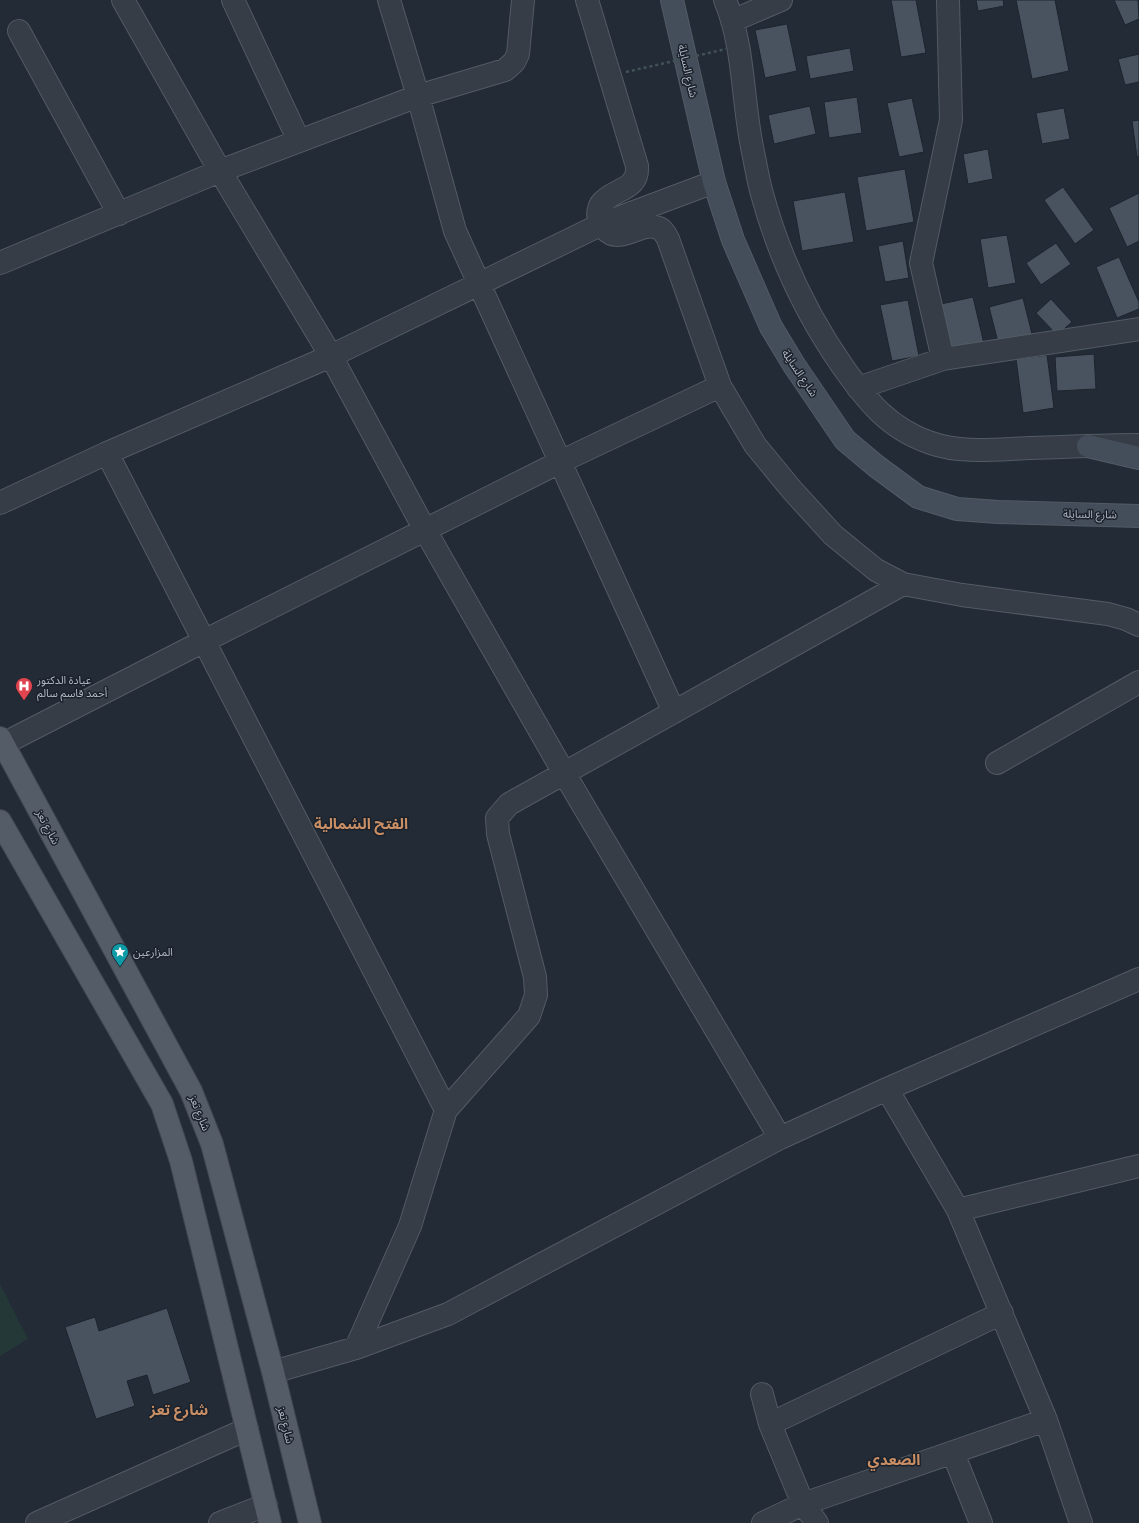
<svg xmlns="http://www.w3.org/2000/svg" width="1139" height="1523" viewBox="0 0 1139 1523" font-family="'IBM Plex Sans','Noto Sans Arabic',sans-serif">
	<style>
		.green { fill: #253838 }
		.building { fill: #495360; stroke: #1d242e }
		.lines { fill: none; stroke-linecap: round; stroke-linejoin: round }
		.street-casing { stroke: #535b65; stroke-width: 24 }
		.secondary-casing { stroke: #535b65; stroke-width: 24 }
		.primary-casing { stroke: #3f4650; stroke-width: 24 }
		.street { stroke: #363d47; stroke-width: 22 }
		.secondary { stroke: #444d5a; stroke-width: 22 }
		.primary { stroke: #545c67; stroke-width: 22 }
		.path-bridge { stroke: #425355; stroke-width: 2.5; stroke-dasharray: 3 3; stroke-linecap: butt }
		.labels { text-anchor: middle; stroke-width: 3; stroke-linejoin: round; paint-order: stroke }
		.street-label { font-size: 11px; fill: #b0b8c3; stroke: #1b222c }
		.poi-label { font-size: 11px; fill: #b0b8c3; stroke: #1b222c; text-anchor: start }
		.district-label { font-size: 15px; font-weight: bold; fill: #ca8f65; stroke: #1b222c }
	</style>
	<rect width="100%" height="100%" fill="#222b36"/>
	<!-- green -->
	<path class="green" d="M 0,1284 L 28,1339 L 0,1356 Z"/>
	<!-- building -->
	<path class="building" d="M 891,0 L 916,0 L 926,53 L 901,57 Z
		M 976,0 L 1003,0 L 1004,6 L 978,11 Z
		M 1016,0 L 1055,0 L 1069,71 L 1032,79 Z
		M 1114,0 L 1138,0 L 1139,19 L 1125,25 Z
		M 787,24 L 797,71 L 765,78 L 755,30 Z
		M 850,48 L 854,71 L 810,79 L 806,56 Z
		M 1139,54 L 1139,82 L 1125,85 L 1118,59 Z
		M 857,97 L 862,133 L 829,138 L 824,102 Z
		M 912,98 L 924,152 L 899,157 L 887,103 Z
		M 810,106 L 816,134 L 774,144 L 768,115 Z
		M 1064,108 L 1070,139 L 1042,144 L 1036,113 Z
		M 1139,120 L 1139,156 L 1137,157 L 1132,121 Z
		M 988,149 L 993,179 L 968,184 L 963,154 Z
		M 905,169 L 914,222 L 866,231 L 857,177 Z
		M 1063,187 L 1094,230 L 1075,244 L 1044,200 Z
		M 845,192 L 854,242 L 802,251 L 793,201 Z
		M 1139,193 L 1139,241 L 1127,247 L 1109,208 Z
		M 1007,235 L 1016,283 L 988,288 L 980,239 Z
		M 903,241 L 909,278 L 885,282 L 878,246 Z
		M 1056,243 L 1071,264 L 1041,285 L 1026,263 Z
		M 1119,257 L 1139,302 L 1139,309 L 1117,318 L 1096,267 Z
		M 973,297 L 985,348 L 953,355 L 941,304 Z
		M 1023,298 L 1034,342 L 1000,350 L 989,307 Z
		M 1051,299 L 1072,322 L 1057,335 L 1036,313 Z
		M 908,300 L 919,356 L 892,361 L 880,305 Z
		M 1094,354 L 1096,389 L 1057,391 L 1055,357 Z
		M 1047,355 L 1054,408 L 1023,413 L 1016,359 Z
		M 167,1308 L 191,1382 L 153,1395 L 147,1375 L 127,1381 L 135,1406 L 96,1419 L 65,1327 L 95,1317 L 99,1331 Z"/>
	<g class="lines">
		<defs>
			<path id="street" d="M 123,0 L 220,171 L 331,356 L 425,530 L 564,773 L 780,1138
				M 233,0 L 299,141
				M 389,0 L 418,96 L 455,231 L 674,712
				M 587,0 L 637,166 C 639,191 613,188 601,204 C 599,207 597,214 599,218 C 600,222 603,226 605,229 C 619,245 639,223 655,227 C 662,228 665,233 668,239 L 720,386 L 755,445 L 792,490 L 833,535 L 876,570 L 903,584 L 962,595 L 1108,614 L 1126,619 L 1139,625
				M 725,0 C 745,48 742,102 753,152 C 756,166 758,180 762,194 C 779,256 806,314 843,367 C 867,401 889,429 931,443 C 962,454 998,449 1031,448 C 1067,447 1103,445 1139,445
				M 732,21 L 781,0
				M 19,31 L 119,214
				M 0,263 L 220,171 L 418,96 L 505,70 L 514,62 L 518,54 L 523,0
				M 943,359 L 921,263 L 951,120 L 948,0
				M 858,388 L 943,359 L 1139,329
				M 107,453 L 446,1110
				M 0,503 L 107,453 L 331,356 L 602,224 L 714,182
				M 3,744 L 204,641 L 560,462 L 720,386
				M 997,763 L 1139,682
				M 887,1089 L 958,1210 L 1046,1420 L 1081,1523
				M 958,1210 L 1139,1166
				M 356,1348 L 410,1226 L 446,1110 L 529,1016 L 536,995 L 535,977 L 498,834 L 497,818 L 509,804 L 903,584
				M 273,1372 L 356,1348 L 448,1314 L 780,1138 L 887,1089 L 1139,979
				M 762,1394 L 770,1424 L 803,1504 L 817,1523
				M 770,1424 L 1002,1313
				M 953,1453 L 981,1523
				M 37,1523 L 247,1429
				M 220,1523 L 266,1505
				M 763,1523 L 803,1504 L 1046,1420"/>
			<path id="secondary" d="M 672,0 L 714,182 L 733,240 L 771,327 L 794,365 L 845,440 L 876,466 L 918,497 L 957,509 L 998,512 L 1139,516
				M 1088,446 L 1139,458"/>
			<path id="primary" d="M 0,738 L 191,1091 L 212,1144 L 273,1372 L 310,1523
				M 0,821 L 162,1104 L 181,1161 L 270,1523"/>
		</defs>
		<!-- street casing -->
		<use href="#street" class="street-casing"/>
		<!-- secondary casing -->
		<use href="#secondary" class="secondary-casing"/>
		<!-- primary casing -->
		<use href="#primary" class="primary-casing"/>
		<!-- street -->
		<use href="#street" class="street"/>
		<!-- secondary -->
		<use href="#secondary" class="secondary"/>
		<!-- primary -->
		<use href="#primary" class="primary"/>
		<!-- path-bridge -->
		<path class="path-bridge" d="M 626,72 L 726,49"/>
	</g>
	<!-- icons -->
	<defs>
		<symbol id="hospital-pin" viewBox="-11 -11 22 30"><path d="M0 17L-7.5 6A9.5 9.5 0 1 1 7.5 6Z" fill="#e0444e" stroke="#1b222c"/><path d="M-5-5h3v3.5h4V-5h3V5h-3V1.5h-4V5h-3Z" fill="#fff"/></symbol>
		<symbol id="sight-pin" viewBox="-11 -11 22 30"><path d="M0 17L-7.5 6A9.5 9.5 0 1 1 7.5 6Z" fill="#0f9aa8" stroke="#1b222c"/><path d="M0-6L1.8-2.2L6-1.7L2.9 1.2L3.7 5.4L0 3.3L-3.7 5.4L-2.9 1.2L-6-1.7L-1.8-2.2Z" fill="#fff"/></symbol>
	</defs>
	<g fill-rule="evenodd">
		<use href="#hospital-pin" x="14" y="676" width="20" height="27"/>
		<use href="#sight-pin" x="110" y="942" width="20" height="27"/>
	</g>
	<g class="labels">
		<!-- street labels -->
		<g class="street-label">
			<text transform="translate(688 71) rotate(77)" y="4">شارع السايلة</text>
			<text transform="translate(800 373) rotate(56)" y="4">شارع السايلة</text>
			<text transform="translate(1090 514) rotate(1)" y="4">شارع السايلة</text>
			<text transform="translate(48 827) rotate(62)" y="4">شارع تعز</text>
			<text transform="translate(200 1113) rotate(68)" y="4">شارع تعز</text>
			<text transform="translate(286 1425) rotate(76)" y="4">شارع تعز</text>
		</g>
		<!-- poi labels -->
		<g class="poi-label">
			<text x="37" y="684">عيادة الدكتور<tspan x="37" dy="13">أحمد قاسم سالم</tspan></text>
			<text x="133" y="956">المزارعين</text>
		</g>
		<!-- district labels -->
		<g class="district-label">
			<text x="361" y="829">الفتح الشمالية</text>
			<text x="179" y="1415">شارع تعز</text>
			<text x="894" y="1465">الصعدي</text>
		</g>
	</g>
</svg>
